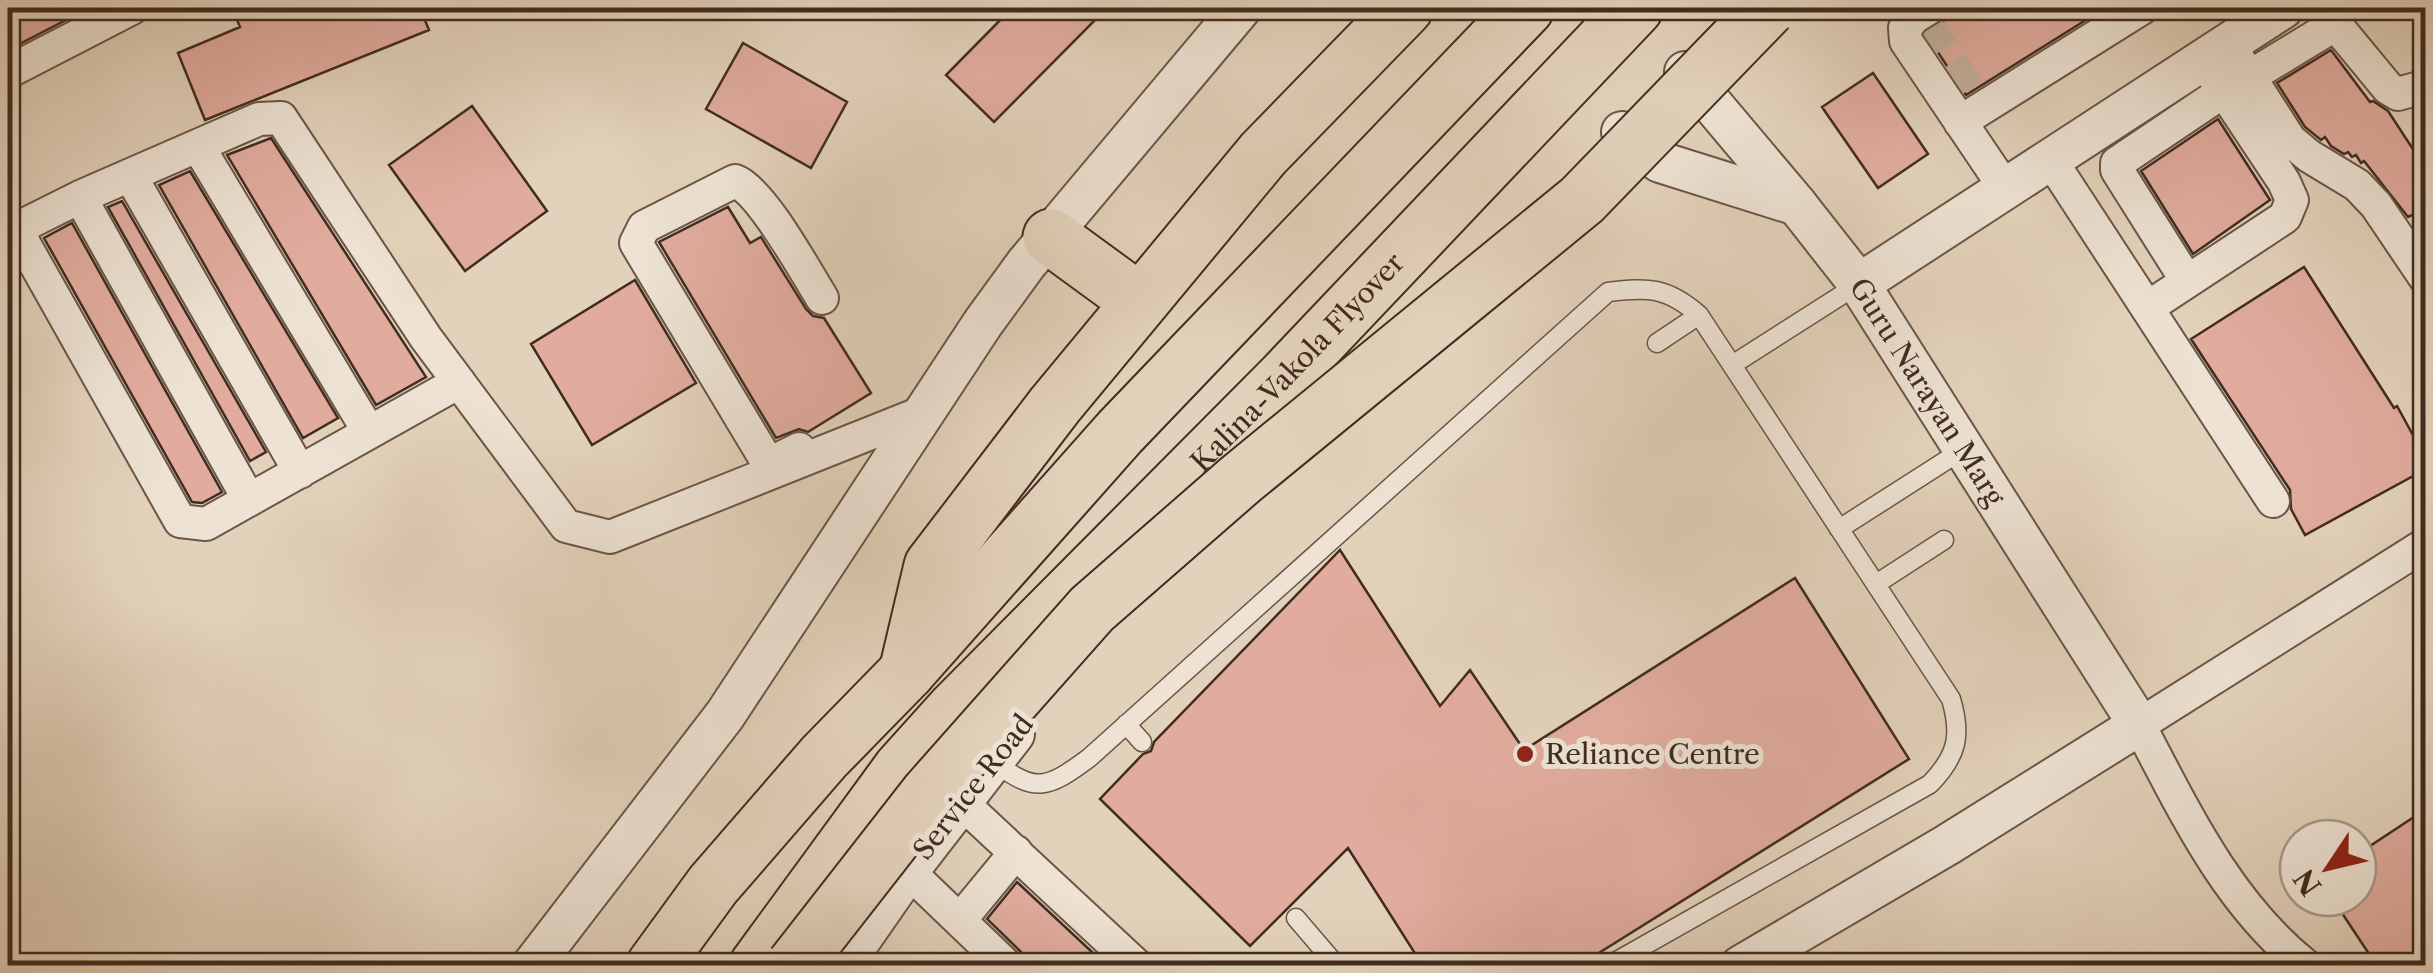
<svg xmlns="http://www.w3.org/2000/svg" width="2433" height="973" viewBox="0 0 2433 973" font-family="'Libre Caslon Text',serif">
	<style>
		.building { fill: #e1ac9e; stroke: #412c20; stroke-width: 2.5 }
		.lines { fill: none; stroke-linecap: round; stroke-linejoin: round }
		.minor-tunnel { stroke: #c3b19c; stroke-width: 32; stroke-dasharray: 32 16; stroke-linecap: butt }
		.service-casing { stroke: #6a5647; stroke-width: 21 }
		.minor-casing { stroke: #6a5647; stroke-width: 36 }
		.tertiary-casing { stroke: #6a5647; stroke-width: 44 }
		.trunk-casing { stroke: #412c20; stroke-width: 59 }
		.motorway-casing { stroke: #412c20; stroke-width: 59 }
		.service { stroke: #ede2d3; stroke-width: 18 }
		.minor { stroke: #ede2d3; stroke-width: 32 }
		.tertiary { stroke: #ede2d3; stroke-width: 40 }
		.trunk { stroke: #e3d2bb; stroke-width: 55 }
		.motorway { stroke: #e3d2bb; stroke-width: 55 }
		.trunk-bridge-casing { stroke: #412c20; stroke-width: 59; stroke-linecap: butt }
		.trunk-bridge { stroke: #e3d2bb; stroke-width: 55 }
		.poi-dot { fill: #8f2418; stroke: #ede2d3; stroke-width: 4 }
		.labels { text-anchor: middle; stroke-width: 10; stroke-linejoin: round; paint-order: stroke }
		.street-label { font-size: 28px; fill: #412c20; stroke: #ede2d3 }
		.poi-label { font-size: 28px; fill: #412c20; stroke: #ede2d3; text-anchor: start }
	</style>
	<rect width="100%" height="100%" fill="#e3d2bb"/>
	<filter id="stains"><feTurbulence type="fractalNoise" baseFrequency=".002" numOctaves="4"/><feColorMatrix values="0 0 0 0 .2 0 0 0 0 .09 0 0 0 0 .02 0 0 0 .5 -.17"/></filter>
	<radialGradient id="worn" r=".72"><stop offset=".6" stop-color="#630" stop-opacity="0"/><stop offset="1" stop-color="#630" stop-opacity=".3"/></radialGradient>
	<!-- building -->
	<path class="building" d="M 8,8 L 89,8 L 8,50 Z
		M 232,8 L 420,8 L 429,30 L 205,120 L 178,53 L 240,27 Z
		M 1012,8 L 1107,8 L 994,122 L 946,75 Z
		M 1954,8 L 2105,8 L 1966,95 L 1926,34 L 1940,25 Z
		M 743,43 L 847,102 L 811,168 L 706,109 Z
		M 2331,50 L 2370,102 L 2373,101 L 2388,111 L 2426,169 L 2426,209 L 2408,217 L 2364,161 L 2361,163 L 2356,155 L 2352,157 L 2348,152 L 2344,154 L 2331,146 L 2325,137 L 2321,140 L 2305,127 L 2277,83 Z
		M 1873,73 L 1928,154 L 1878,188 L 1822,107 Z
		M 472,106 L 547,211 L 465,271 L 389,165 Z
		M 2218,119 L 2270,200 L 2193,254 L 2141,171 Z
		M 271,138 L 426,377 L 376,405 L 227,155 Z
		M 190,171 L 338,418 L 303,438 L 159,185 Z
		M 122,201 L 266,452 L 250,461 L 108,207 Z
		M 728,207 L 750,243 L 761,237 L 806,309 L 813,316 L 824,318 L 871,393 L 808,432 L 799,429 L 776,438 L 659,242 Z
		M 72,223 L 222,492 L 202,503 L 192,502 L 44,238 Z
		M 2304,267 L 2394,408 L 2397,406 L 2426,459 L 2426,469 L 2305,535 L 2291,509 L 2290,490 L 2191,339 Z
		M 635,280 L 696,383 L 592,445 L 531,344 Z
		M 1340,550 L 1440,706 L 1470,670 L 1524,750 L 1795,578 L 1909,759 L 1578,966 L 1423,966 L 1348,848 L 1250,946 L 1100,799 L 1143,754 L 1151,751 L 1154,742 Z
		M 2426,809 L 2426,951 L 2404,966 L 2377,966 L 2332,898 L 2358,898 L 2358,854 Z
		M 1017,882 L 1107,966 L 1026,966 L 1021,952 L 987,919 Z"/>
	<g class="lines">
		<!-- minor-tunnel -->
		<path class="minor-tunnel" d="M 1925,23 L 1975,97"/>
		<defs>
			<path id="service" d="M 1657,343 L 1699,315
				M 1732,365 L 1859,284
				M 1839,529 L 1964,449
				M 1876,584 L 1944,540
				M 1126,724 L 1142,742
				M 993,761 C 1036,794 1047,789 1089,758 L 1608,292 C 1648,287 1667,287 1699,315 L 1951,699 C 1962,736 1957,756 1930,784 L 1608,966
				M 1296,918 L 1337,966"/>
			<path id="minor" d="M 1929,8 L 1914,17 L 1905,28 L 1906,41 L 2005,188
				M 2322,8 L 2388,88 L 2398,94 L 2426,86
				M 2228,43 L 2290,140 L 2309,156 L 2357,185 L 2376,205 L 2426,279
				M 8,72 L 132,8
				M 2249,77 L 2336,24
				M 1960,122 L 2142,8
				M 198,146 L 369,432
				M 2050,159 L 2273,501
				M 130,175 L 300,472
				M 80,197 L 249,500
				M 2187,281 L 2117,170 L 2117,163 L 2224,91
				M 2147,308 L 2285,217 L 2292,200 L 2284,182 L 2203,60
				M 459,382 L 206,524 L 180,521 L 22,240 L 24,225 L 80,197 L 259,119 L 281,118 L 426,338 L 566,526 L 610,537 L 926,411
				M 799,449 L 775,461 L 765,458 L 636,243 L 644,227 L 735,181 C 762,191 805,271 822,298
				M 961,802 L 1137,966
				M 908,871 L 1007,966
				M 960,920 L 1016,852
				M 2306,966 C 2227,903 2185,812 2139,725 L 2426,544"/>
			<g id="tertiary">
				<path id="s1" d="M 1685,72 L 1797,205 L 1859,284 L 2139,725 L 1947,845 L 1741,966"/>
				<path d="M 1622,132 L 1660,162 L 1797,205"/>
				<path d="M 1859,284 L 2283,8"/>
				<path d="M 532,966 L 725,715 L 983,323 L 1026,264 L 1241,8"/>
				<path d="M 842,966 L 908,871 L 1014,734"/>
			</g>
			<path id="trunk" d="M 1051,237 L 1140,302
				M 907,672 L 932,566 L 1055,405 L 1263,154 L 1405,8"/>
			<g id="motorway">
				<path d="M 654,966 L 713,885 L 824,757 L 907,672 L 1120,432 L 1526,8"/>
				<path id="s2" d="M 757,966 L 901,769 L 955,709 L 1283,379 L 1635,8"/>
			</g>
		</defs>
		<!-- service casing -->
		<use href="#service" class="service-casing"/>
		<!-- minor casing -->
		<use href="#minor" class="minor-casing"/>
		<!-- tertiary casing -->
		<use href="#tertiary" class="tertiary-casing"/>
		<!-- trunk casing -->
		<use href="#trunk" class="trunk-casing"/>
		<!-- motorway casing -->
		<use href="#motorway" class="motorway-casing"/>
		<!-- service -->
		<use href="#service" class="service"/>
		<!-- minor -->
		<use href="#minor" class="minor"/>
		<!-- tertiary -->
		<use href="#tertiary" class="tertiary"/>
		<!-- trunk -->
		<use href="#trunk" class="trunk"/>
		<!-- motorway -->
		<use href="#motorway" class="motorway"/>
		<defs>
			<path id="trunk-bridge" d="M 794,966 L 929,793 L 1092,609 L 1241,479 L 1582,200 L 1768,8"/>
		</defs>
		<!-- trunk-bridge casing -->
		<use href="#trunk-bridge" class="trunk-bridge-casing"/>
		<!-- trunk-bridge -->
		<use href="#trunk-bridge" class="trunk-bridge"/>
	</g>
	<!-- markers -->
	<circle class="poi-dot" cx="1525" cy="754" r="10"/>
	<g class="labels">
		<!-- street labels -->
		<g class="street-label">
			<text dy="10" stroke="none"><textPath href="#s2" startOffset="812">Kalina-Vakola Flyover</textPath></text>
			<text dy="10" stroke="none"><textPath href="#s1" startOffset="402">Guru Narayan Marg</textPath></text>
			<text transform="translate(973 787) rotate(-52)" y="10">Service Road</text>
		</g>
		<!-- poi labels -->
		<g class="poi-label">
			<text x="1545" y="764">Reliance Centre</text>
		</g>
	</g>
	<!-- margin -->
	<rect width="2433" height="973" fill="none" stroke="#e3d2bb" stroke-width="40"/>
	<rect x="10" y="10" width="2413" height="953" fill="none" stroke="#412c20" stroke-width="5"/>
	<rect x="20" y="20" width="2393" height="933" fill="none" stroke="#412c20" stroke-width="2.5"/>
	<!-- north arrow -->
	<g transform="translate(2328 868) rotate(235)"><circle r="48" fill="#ede2d3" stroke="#a8998b" stroke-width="2.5"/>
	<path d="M0-8L18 38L0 25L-18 38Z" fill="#8f2418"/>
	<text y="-15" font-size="28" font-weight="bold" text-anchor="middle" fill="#412c20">N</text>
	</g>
	<rect width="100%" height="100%" filter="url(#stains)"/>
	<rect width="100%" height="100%" fill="url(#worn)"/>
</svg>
